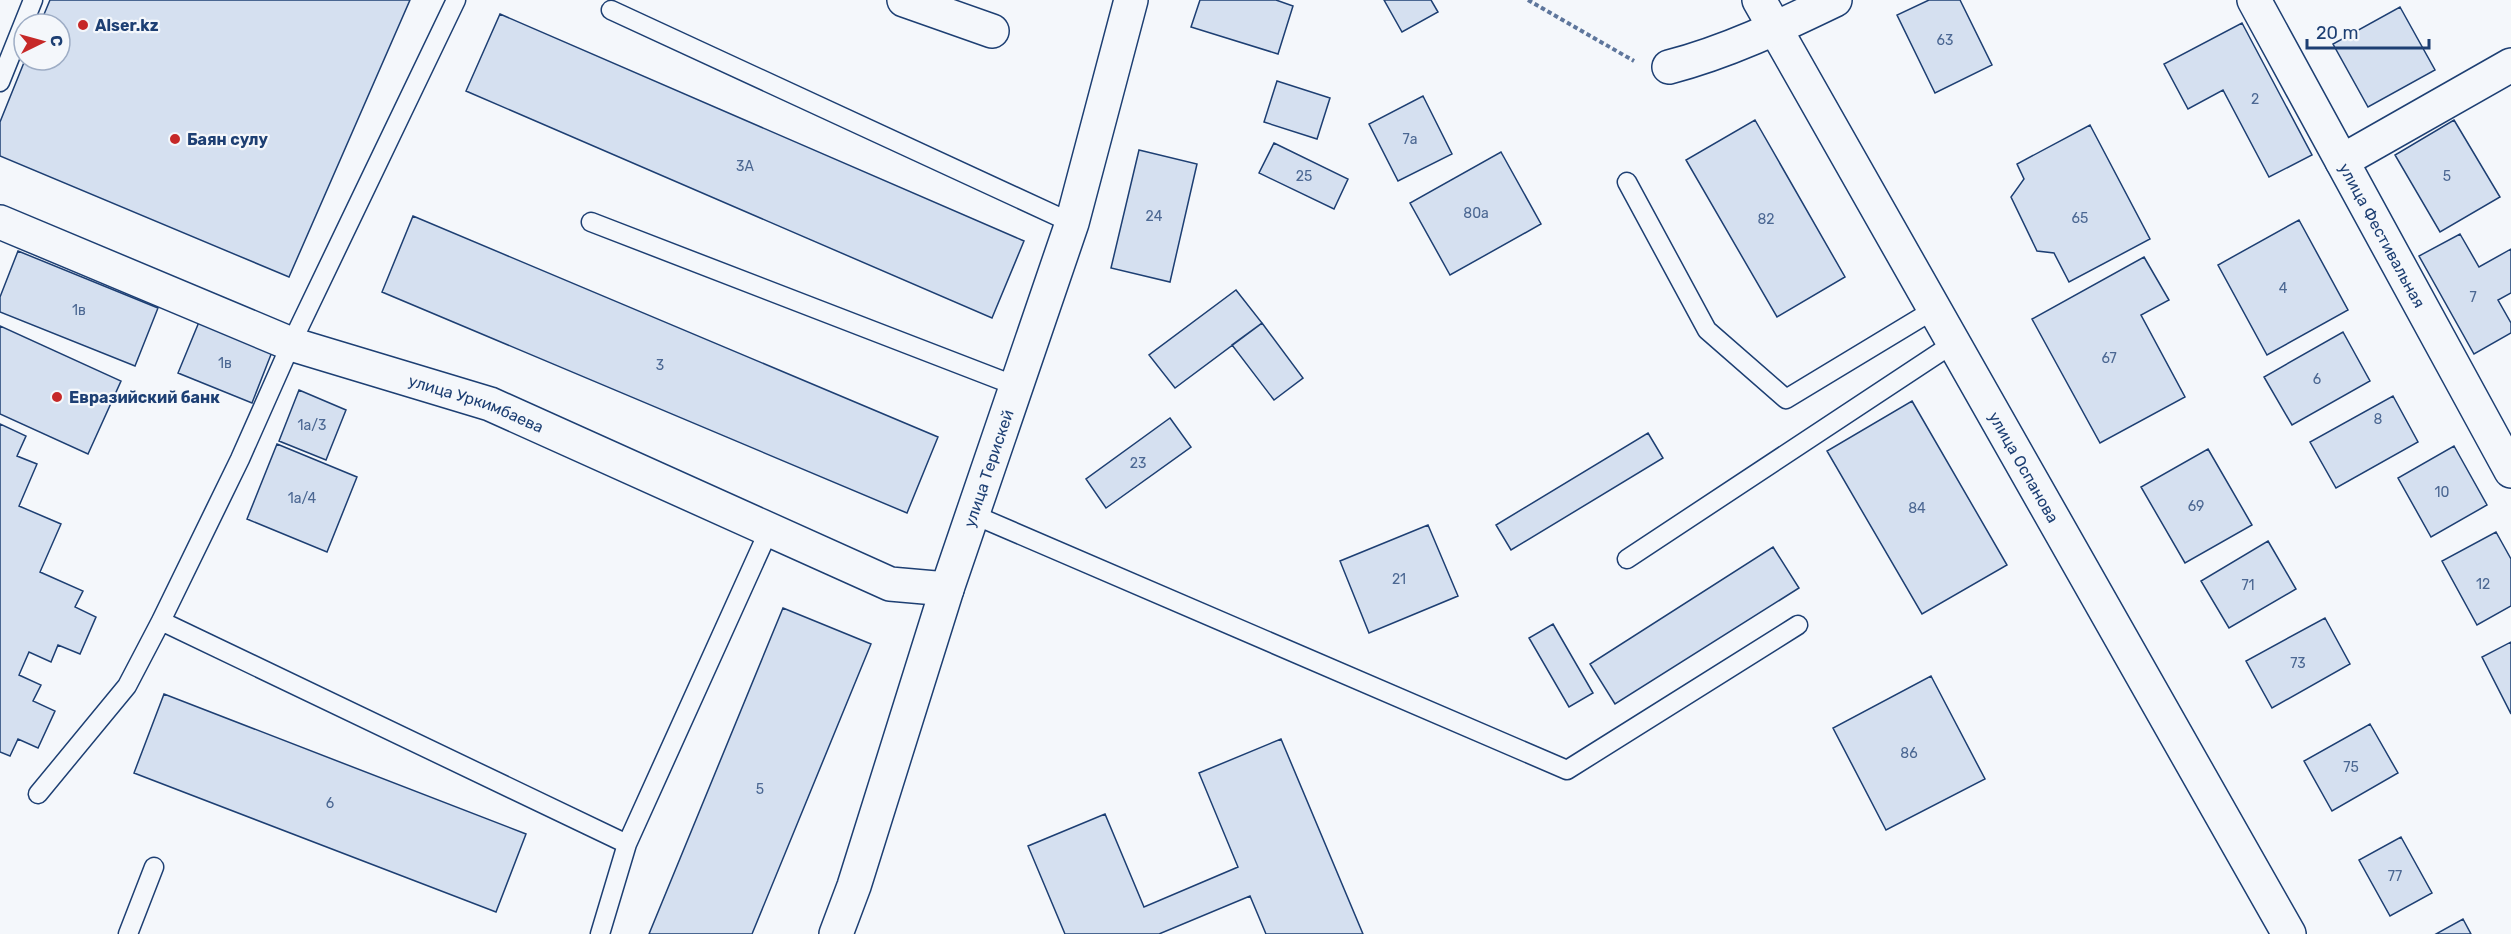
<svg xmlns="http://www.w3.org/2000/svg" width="2511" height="934" viewBox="0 0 2511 934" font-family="Rubik,sans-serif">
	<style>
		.building { fill: #d5e0f0; stroke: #1d3f73; stroke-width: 1.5 }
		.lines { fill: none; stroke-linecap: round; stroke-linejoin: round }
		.lane-casing { stroke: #1d3f73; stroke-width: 21 }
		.street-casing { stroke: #1d3f73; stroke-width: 36 }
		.path { stroke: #5e769c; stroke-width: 4; stroke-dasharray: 4.5 3; stroke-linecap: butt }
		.lane { stroke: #f4f7fb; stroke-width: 18 }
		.street { stroke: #f4f7fb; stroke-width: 33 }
		.poi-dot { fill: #c62828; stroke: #f4f7fb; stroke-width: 2 }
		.labels { text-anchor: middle; stroke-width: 4.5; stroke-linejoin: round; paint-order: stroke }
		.number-label { font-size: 14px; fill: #4b6792 }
		.poi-label { font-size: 16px; font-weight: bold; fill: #1d3f73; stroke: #f4f7fb; text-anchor: start }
		.street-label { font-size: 16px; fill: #1d3f73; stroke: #f4f7fb }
	</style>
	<rect width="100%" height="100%" fill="#f4f7fb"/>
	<!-- building -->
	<path class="building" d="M 50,0 L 410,0 L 289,277 L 0,156 L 0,122 L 25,60 L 60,60 L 60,24 L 40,24 Z
		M 1200,0 L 1276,0 L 1293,6 L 1278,54 L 1191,27 Z
		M 1384,0 L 1431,0 L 1438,12 L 1402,32 Z
		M 1929,0 L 1960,0 L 1992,65 L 1935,93 L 1897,15 Z
		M 2400,7 L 2435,70 L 2368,107 L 2333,44 Z
		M 500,14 L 1024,241 L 992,318 L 466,91 Z
		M 2242,23 L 2312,155 L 2269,177 L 2223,90 L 2188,109 L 2164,64 Z
		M 1277,81 L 1330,98 L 1317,139 L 1264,122 Z
		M 1423,96 L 1452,154 L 1398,181 L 1369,124 Z
		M 1755,120 L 1845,277 L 1777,317 L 1686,160 Z
		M 2454,120 L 2500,197 L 2440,232 L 2395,155 Z
		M 2090,125 L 2150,239 L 2069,282 L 2054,253 L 2037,251 L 2011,197 L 2024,179 L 2017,164 Z
		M 1274,143 L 1348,179 L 1334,209 L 1259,173 Z
		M 1139,150 L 1197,164 L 1170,282 L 1111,268 Z
		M 1501,152 L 1541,224 L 1450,275 L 1410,203 Z
		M 413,216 L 938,437 L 907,513 L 382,292 Z
		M 2299,220 L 2348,310 L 2267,355 L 2218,265 Z
		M 2460,234 L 2479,267 L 2511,249 L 2511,293 L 2498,300 L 2511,323 L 2511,333 L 2474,354 L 2419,256 Z
		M 18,251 L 158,308 L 135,366 L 0,312 L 0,297 Z
		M 2144,257 L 2169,300 L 2141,315 L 2185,397 L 2100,443 L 2032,319 Z
		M 1236,290 L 1262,323 L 1175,388 L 1149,355 Z
		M 199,322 L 272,352 L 252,403 L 178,373 Z
		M 1262,323 L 1303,378 L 1274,400 L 1232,345 Z
		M 0,326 L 121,381 L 88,454 L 0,414 Z
		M 2343,332 L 2370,381 L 2292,425 L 2264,377 Z
		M 299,390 L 346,410 L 326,460 L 279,441 Z
		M 2393,396 L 2418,442 L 2336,488 L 2310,442 Z
		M 1912,401 L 2007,565 L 1922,614 L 1827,451 Z
		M 1170,418 L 1191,447 L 1106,508 L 1086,479 Z
		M 0,424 L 26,436 L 17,456 L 37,464 L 19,506 L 61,524 L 40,572 L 83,591 L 75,607 L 96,617 L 80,654 L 58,645 L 51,662 L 29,652 L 19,675 L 41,685 L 33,701 L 55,711 L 38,748 L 18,739 L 10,756 L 0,752 Z
		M 1648,433 L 1663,458 L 1511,550 L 1496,525 Z
		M 277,444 L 357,477 L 327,552 L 247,519 Z
		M 2454,446 L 2487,505 L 2431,537 L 2398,478 Z
		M 2208,449 L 2252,525 L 2185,563 L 2141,487 Z
		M 1428,525 L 1458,596 L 1369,633 L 1340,561 Z
		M 2496,532 L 2511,559 L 2511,606 L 2477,625 L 2442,561 Z
		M 2268,541 L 2296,589 L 2229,628 L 2201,581 Z
		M 1773,547 L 1799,588 L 1615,704 L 1590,664 Z
		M 783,608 L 871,644 L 752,934 L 649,934 Z
		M 2325,618 L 2350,664 L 2272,708 L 2246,661 Z
		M 1553,624 L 1593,693 L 1569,707 L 1529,638 Z
		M 2511,642 L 2511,714 L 2482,657 Z
		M 1931,676 L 1985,779 L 1886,830 L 1833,728 Z
		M 164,694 L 526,834 L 496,912 L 134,773 Z
		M 2370,724 L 2398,773 L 2332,811 L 2304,761 Z
		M 1281,739 L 1363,934 L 1266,934 L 1250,896 L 1159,934 L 1065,934 L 1028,846 L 1105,814 L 1144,907 L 1238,867 L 1199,773 Z
		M 2401,837 L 2432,893 L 2390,916 L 2359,860 Z
		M 2463,919 L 2471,934 L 2436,934 Z"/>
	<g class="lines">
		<defs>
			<path id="lane" d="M 611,10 L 1072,223
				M 0,82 L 33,0
				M 1627,182 L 1707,330 L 1786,399 L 1935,309
				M 591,222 L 1016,386
				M 972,514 L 1567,770 L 1798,625
				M 1627,559 L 1954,343
				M 161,621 L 627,844
				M 38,794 L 127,686 L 161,621 L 240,459 L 291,344 L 456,0
				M 128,934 L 154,867
				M 600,934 L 627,844 L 769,530"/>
			<g id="street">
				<path d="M 904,0 L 992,31"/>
				<path id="s1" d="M 1759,0 L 2289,934"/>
				<path id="s2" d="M 2254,0 L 2511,471"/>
				<path d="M 1669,67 C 1727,52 1781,26 1835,0"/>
				<path d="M 2342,161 L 2511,65"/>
				<path id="s3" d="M 0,222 L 291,344 L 490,404 L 890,584 L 947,589"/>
				<path id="s4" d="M 836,934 L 854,886 L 947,589 L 1072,223 L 1131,0"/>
			</g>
		</defs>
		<!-- lane casing -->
		<use href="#lane" class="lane-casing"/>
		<!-- street casing -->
		<use href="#street" class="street-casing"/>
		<!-- path -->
		<path class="path" d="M 1528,0 L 1634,61"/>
		<!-- lane -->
		<use href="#lane" class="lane"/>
		<!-- street -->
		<use href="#street" class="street"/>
	</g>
	<!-- markers -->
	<g class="poi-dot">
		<circle cx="83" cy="25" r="6"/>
		<circle cx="175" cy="139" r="6"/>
		<circle cx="57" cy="397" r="6"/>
	</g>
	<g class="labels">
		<!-- number labels -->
		<g class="number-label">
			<text x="1945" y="45">63</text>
			<text x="2255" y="104">2</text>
			<text x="1410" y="144">7а</text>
			<text x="745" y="171">3А</text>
			<text x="1304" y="181">25</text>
			<text x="2447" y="181">5</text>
			<text x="1476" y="218">80а</text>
			<text x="1154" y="221">24</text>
			<text x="2080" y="223">65</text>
			<text x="1766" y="224">82</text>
			<text x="2283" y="293">4</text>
			<text x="2473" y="302">7</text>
			<text x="79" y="315">1в</text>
			<text x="2109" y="363">67</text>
			<text x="225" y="368">1в</text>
			<text x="660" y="370">3</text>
			<text x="2317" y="384">6</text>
			<text x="2378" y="424">8</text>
			<text x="312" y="430">1а/3</text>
			<text x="1138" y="468">23</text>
			<text x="2442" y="497">10</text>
			<text x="302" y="503">1а/4</text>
			<text x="2196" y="511">69</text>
			<text x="1917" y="513">84</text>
			<text x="1399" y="584">21</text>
			<text x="2483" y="589">12</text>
			<text x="2248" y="590">71</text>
			<text x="2298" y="668">73</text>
			<text x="1909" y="758">86</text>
			<text x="2351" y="772">75</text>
			<text x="760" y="794">5</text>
			<text x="330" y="808">6</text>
			<text x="2395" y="881">77</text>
		</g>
		<!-- poi labels -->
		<g class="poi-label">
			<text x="95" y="31">Alser.kz</text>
			<text x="187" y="145">Баян сулу</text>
			<text x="69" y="403">Евразийский банк</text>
		</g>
		<!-- street labels -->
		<g class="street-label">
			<text dy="6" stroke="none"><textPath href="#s2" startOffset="268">улица Фестивальная</textPath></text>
			<text dy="6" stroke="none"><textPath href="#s3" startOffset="510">улица Уркимбаева</textPath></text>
			<text dy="6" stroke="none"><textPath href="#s1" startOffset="537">улица Оспанова</textPath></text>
			<text dy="6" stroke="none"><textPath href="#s4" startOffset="490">улица Терискей</textPath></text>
		</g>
	</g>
	<!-- north arrow -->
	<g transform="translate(42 42) rotate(85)"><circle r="28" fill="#f4f7fb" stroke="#9eadc5" stroke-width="1.5"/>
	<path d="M0-4.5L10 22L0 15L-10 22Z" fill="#c62828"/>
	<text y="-9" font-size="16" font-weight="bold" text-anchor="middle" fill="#1d3f73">С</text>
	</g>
	<!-- scale -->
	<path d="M2307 39v9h122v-9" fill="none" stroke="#1d3f73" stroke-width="3"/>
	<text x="2316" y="39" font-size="18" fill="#1d3f73" stroke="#f4f7fb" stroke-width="4.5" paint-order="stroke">20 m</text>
</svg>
